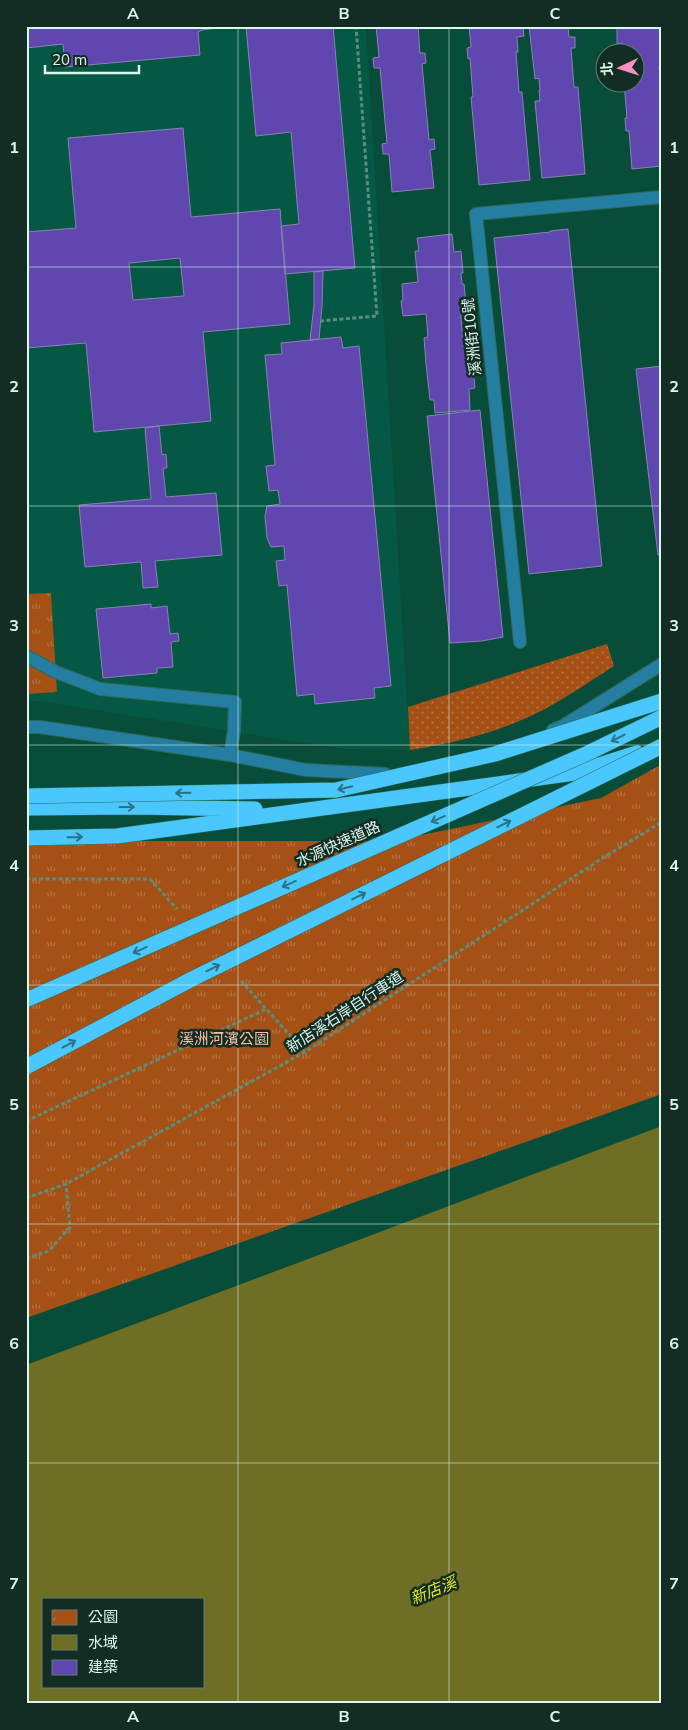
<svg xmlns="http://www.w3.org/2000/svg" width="688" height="1730" viewBox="0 0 688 1730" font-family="Mulish,'Noto Sans TC',sans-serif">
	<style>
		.built { fill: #045844 }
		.park { fill: url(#park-tufts) }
		.garden { fill: url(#garden-dots) }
		.water { fill: #6e6f25; fill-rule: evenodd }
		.building { fill: #5f47af; stroke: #8983b2; fill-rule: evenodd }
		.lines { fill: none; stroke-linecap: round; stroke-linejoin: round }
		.lane-casing { stroke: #2e6b5a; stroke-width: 14 }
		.highway-casing { stroke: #2e6b5a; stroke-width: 16 }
		.path { stroke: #5a8f80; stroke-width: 3; stroke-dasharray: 4 2.5; stroke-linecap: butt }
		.lane { stroke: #237ea2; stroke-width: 12 }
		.highway { stroke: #4ac7fc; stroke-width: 15 }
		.highway-bridge-casing { stroke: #2e6b5a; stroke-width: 16; stroke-linecap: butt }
		.highway-bridge { stroke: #4ac7fc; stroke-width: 15 }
		.oneway { stroke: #2c7285 }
		.grid { fill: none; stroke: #daf9ed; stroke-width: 1; stroke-opacity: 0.55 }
		.labels { text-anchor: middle; stroke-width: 5; stroke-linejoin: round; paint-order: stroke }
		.street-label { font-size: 15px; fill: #daf9ed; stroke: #132c24 }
		.park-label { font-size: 15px; fill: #f6bfa1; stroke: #132c24 }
		.water-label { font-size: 16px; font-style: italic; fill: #e5e622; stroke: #132c24 }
		.neatline { fill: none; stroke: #daf9ed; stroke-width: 2 }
		.grid-label { font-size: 16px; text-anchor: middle; font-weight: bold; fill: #daf9ed }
	</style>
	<defs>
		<pattern id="park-tufts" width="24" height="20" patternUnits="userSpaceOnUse" patternTransform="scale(1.25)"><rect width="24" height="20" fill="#a55116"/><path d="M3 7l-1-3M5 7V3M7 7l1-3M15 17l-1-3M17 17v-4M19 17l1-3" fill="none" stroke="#b57344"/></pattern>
		<pattern id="garden-dots" width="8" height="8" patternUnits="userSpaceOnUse" patternTransform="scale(1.25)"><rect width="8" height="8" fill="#a55116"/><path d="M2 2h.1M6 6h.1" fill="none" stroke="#b57344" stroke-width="1.8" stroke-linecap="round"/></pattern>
	</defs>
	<rect width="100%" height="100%" fill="#084c3a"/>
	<!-- built -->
	<path class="built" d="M 26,26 L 366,26 L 410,750 L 344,749 L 38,701 L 26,701 Z"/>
	<!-- park -->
	<path class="park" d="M 51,593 L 57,692 L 26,694 L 26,594 Z
		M 662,764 L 662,1094 L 26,1318 L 26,841 L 393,841 L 601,798 Z"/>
	<!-- garden -->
	<path class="garden" d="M 607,644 L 614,666 C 592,680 569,696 545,709 C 503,731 457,743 410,750 L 408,707 Z"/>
	<!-- water -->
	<path class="water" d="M 662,1126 L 662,1704 L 26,1704 L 26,1365 ZM 44,1599 L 204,1599 L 204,1686 L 44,1686 Z"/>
	<!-- building -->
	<path class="building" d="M 26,26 L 225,26 L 225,27 L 202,30 L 198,32 L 200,55 L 65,67 L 63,44 L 26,48 Z
		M 246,26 L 333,26 L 355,268 L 285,274 L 281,226 L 299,224 L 291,132 L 256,136 Z
		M 376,26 L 418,26 L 420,53 L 425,53 L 426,63 L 422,64 L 429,140 L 434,139 L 435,149 L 430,150 L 434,188 L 392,192 L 389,154 L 383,154 L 382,144 L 387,143 L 380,68 L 374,68 L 373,58 L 379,57 Z
		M 469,26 L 523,26 L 524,36 L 517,37 L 518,52 L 516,52 L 519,92 L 522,92 L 530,180 L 479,185 L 471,97 L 473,97 L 470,58 L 468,59 L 467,48 L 471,47 Z
		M 529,26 L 568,26 L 569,37 L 575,37 L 575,48 L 571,48 L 574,87 L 578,87 L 585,174 L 542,178 L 535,101 L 540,101 L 539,90 L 540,90 L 539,78 L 535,79 Z
		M 617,26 L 662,26 L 660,28 L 662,66 L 659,67 L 662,88 L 662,166 L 632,169 L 629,131 L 626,131 L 625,118 L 627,118 L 624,82 L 636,82 L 636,52 L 623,52 L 622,43 L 617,44 Z
		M 183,128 L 191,217 L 280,209 L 290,324 L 203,332 L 211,421 L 94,432 L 86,343 L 26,348 L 26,232 L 76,228 L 68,138 ZM 180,258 L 184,296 L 133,300 L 129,263 Z
		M 568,229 L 602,566 L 529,574 L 494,238 L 550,232 L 550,231 Z
		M 452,234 L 454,252 L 461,251 L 463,273 L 461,273 L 462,284 L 464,284 L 466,305 L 460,305 L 463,341 L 469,340 L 471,369 L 473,369 L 475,388 L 469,389 L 470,410 L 435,413 L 434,400 L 430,400 L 426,364 L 424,338 L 428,337 L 426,314 L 403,316 L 401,301 L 403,300 L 402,284 L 418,282 L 415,251 L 419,251 L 417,238 Z
		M 323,271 L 322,306 L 319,339 L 310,340 L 314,305 L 314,272 Z
		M 341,337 L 343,348 L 359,346 L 391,686 L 374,688 L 375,698 L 315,704 L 314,694 L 297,696 L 287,585 L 279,586 L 276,561 L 285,560 L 284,546 L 271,547 L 267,538 L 265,516 L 267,506 L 280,504 L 278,490 L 269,491 L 266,466 L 275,465 L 265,355 L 282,354 L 281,343 Z
		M 662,366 L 662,555 L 658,555 L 636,369 Z
		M 480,410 L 503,637 L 482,641 L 450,643 L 427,416 Z
		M 159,426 L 162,455 L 166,454 L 167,468 L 163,468 L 166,497 L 216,493 L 222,555 L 155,561 L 158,587 L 143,588 L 141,562 L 85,567 L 79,505 L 151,499 L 145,428 Z
		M 151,604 L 151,608 L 167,606 L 170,634 L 178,633 L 179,641 L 171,642 L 173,667 L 157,668 L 157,673 L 103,678 L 96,609 Z"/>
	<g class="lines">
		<defs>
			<path id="lane" d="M 520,642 L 476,214 L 662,197
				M 26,656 L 56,672 L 100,689 L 235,702 L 234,731 L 230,755
				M 26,727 L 40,727 L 230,755 L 306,770 L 385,774
				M 553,730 L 563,726 L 662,664"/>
			<path id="highway" d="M 26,808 L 132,807 L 255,809
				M 26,838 L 117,836 L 484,786 L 574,773 L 637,753"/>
		</defs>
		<!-- lane casing -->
		<use href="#lane" class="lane-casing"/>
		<!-- highway casing -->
		<use href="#highway" class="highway-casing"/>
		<!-- path -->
		<path class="path" d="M 320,321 L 377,316 L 356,26
			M 26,879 L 150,879 L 177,909
			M 241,981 L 305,1052
			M 26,1121 L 266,1009
			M 26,1198 L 66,1184 L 305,1052 L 598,861 L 662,822
			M 26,1258 L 49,1251 L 70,1227 L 66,1184"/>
		<!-- lane -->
		<use href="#lane" class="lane"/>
		<!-- highway -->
		<use href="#highway" class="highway"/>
		<defs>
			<path id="highway-bridge" d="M 26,796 L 336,790 L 495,754 L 662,701
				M 26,1000 L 588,753 L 662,717
				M 26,1067 L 192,979 L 662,746"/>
		</defs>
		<!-- highway-bridge casing -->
		<use href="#highway-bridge" class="highway-bridge-casing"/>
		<!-- highway-bridge -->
		<use href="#highway-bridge" class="highway-bridge"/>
	</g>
	<!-- one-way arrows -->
	<defs><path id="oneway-shaft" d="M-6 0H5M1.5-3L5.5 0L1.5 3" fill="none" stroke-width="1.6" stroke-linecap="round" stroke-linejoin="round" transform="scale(1.25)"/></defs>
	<g class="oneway">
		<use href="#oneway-shaft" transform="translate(618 738) rotate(154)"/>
		<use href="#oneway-shaft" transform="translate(345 788) rotate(167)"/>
		<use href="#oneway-shaft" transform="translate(183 793) rotate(179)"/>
		<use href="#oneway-shaft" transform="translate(127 807)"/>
		<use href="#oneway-shaft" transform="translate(438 819) rotate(156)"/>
		<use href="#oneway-shaft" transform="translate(504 824) rotate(-26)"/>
		<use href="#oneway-shaft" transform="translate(75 837) rotate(-1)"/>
		<use href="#oneway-shaft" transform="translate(289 884) rotate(156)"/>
		<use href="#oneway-shaft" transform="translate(359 896) rotate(-26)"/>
		<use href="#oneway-shaft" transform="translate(140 950) rotate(156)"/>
		<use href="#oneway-shaft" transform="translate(213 968) rotate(-26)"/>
		<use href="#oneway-shaft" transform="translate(69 1044) rotate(-28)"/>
	</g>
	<!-- grid -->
	<path class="grid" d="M 238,26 L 238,1704M 449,26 L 449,1704M 26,267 L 662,267M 26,506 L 662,506M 26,745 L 662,745M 26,985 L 662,985M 26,1224 L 662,1224M 26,1463 L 662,1463"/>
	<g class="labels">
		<!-- street labels -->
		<g class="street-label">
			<text transform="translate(472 337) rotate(-96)" y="5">溪洲街10號</text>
			<text transform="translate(338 844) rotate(-24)" y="5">水源快速道路</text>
			<text transform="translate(345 1012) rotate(-33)" y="5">新店溪右岸自行車道</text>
		</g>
		<!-- park labels -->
		<g class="park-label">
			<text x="224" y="1044">溪洲河濱公園</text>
		</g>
		<!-- water labels -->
		<g class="water-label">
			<text transform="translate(433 1590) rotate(-22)" y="6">新店溪</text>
		</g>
	</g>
	<!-- border -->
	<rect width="688" height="1730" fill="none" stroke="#132c24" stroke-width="55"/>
	<!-- legend -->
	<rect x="42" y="1598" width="162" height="90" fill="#132c24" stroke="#637e74"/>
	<rect x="52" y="1610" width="25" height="15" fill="url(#park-tufts)" stroke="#637e74"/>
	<text x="88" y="1622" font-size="15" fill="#daf9ed">公園</text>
	<rect x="52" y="1635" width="25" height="15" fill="#6e6f25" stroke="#637e74"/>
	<text x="88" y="1648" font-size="15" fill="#daf9ed">水域</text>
	<rect x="52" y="1660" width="25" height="15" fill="#5f47af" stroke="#637e74"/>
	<text x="88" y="1672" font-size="15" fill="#daf9ed">建築</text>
	<!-- north arrow -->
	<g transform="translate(620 68) rotate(266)"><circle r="24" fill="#132c24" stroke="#637e74"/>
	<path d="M0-4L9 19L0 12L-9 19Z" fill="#fb8fc4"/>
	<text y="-8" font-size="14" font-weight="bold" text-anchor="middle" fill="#daf9ed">北</text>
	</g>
	<!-- scale -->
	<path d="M45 65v8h94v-8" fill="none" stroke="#daf9ed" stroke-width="2.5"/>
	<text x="52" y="65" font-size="15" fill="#daf9ed" stroke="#132c24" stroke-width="4" paint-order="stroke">20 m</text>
	<rect x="28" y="28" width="632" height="1674" class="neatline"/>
	<g class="grid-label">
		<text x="133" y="19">A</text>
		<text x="344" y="19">B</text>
		<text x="555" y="19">C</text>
		<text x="14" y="153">1</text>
		<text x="674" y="153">1</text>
		<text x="14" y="392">2</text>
		<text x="674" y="392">2</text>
		<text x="14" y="631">3</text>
		<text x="674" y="631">3</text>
		<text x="14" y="871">4</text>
		<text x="674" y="871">4</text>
		<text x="14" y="1110">5</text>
		<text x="674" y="1110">5</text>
		<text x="14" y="1349">6</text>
		<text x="674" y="1349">6</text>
		<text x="14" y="1589">7</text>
		<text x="674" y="1589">7</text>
		<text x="133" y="1722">A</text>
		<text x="344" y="1722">B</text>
		<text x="555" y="1722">C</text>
	</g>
</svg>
